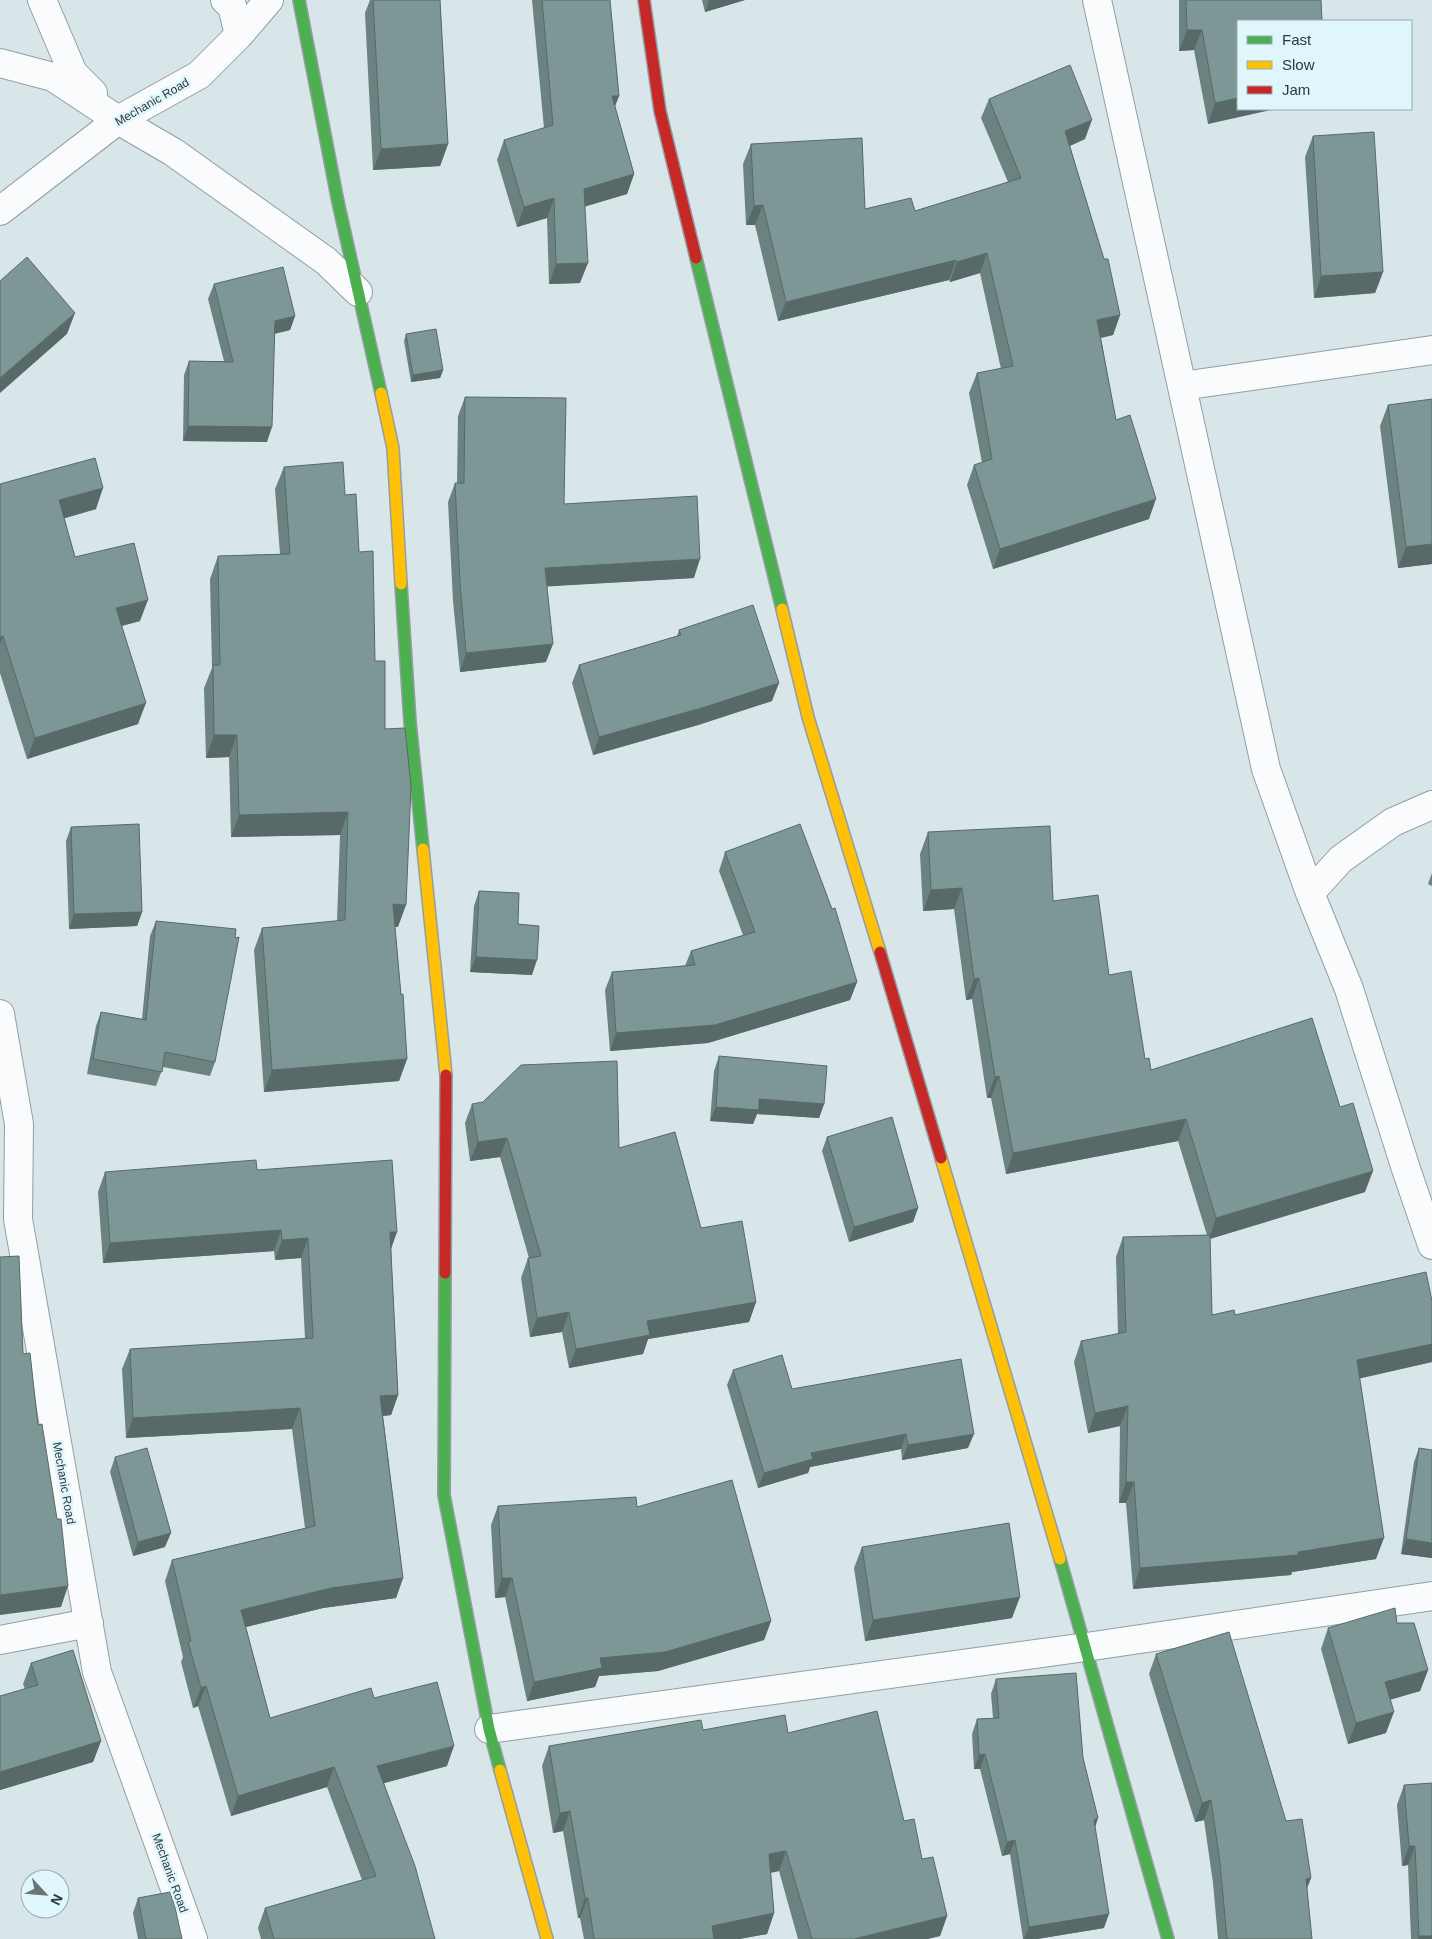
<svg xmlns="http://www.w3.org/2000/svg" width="1432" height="1939" viewBox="0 0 1432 1939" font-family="Arial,sans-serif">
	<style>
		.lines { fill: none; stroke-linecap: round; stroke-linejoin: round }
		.street-casing { stroke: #939ea0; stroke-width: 30 }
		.fast-casing { stroke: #939ea0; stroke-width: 14 }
		.slow-casing { stroke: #939ea0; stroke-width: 14 }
		.jam-casing { stroke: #939ea0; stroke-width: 14 }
		.street { stroke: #f9fbfc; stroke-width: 28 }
		.fast { stroke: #4caf50; stroke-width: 11 }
		.slow { stroke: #ffc107; stroke-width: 11 }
		.jam { stroke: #c62828; stroke-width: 11 }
		.wall { fill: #6b8280 }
		.shaded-wall { fill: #576a68 }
		.building { fill: #7c9795; stroke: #576a68 }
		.labels { text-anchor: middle; stroke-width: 5; stroke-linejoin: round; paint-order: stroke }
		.street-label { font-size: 12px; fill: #2f383a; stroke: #dff7fc }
	</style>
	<rect width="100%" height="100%" fill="#d8e6e9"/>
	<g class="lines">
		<defs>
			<path id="street" d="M 42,0 L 73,73 L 93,93
				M 225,0 L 232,6 L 239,35
				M 1097,0 L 1266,769 L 1310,893 L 1349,989 L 1406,1169 L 1432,1245
				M 0,63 L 53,77 L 118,120 L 173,152 L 326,261 L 358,292
				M 0,211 L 118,120 L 199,75 L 239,35 L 269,0
				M 1182,386 L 1432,350
				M 1310,893 L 1341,859 L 1393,822 L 1432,805
				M 0,1014 L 19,1124 L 18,1219 L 97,1672 L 193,1939
				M 0,1640 L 89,1623
				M 489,1729 L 1086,1647 L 1432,1596"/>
			<path id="fast" d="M 299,0 L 338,202 L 381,393
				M 696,258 L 782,609
				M 401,584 L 410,722 L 423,849
				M 445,1273 L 444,1495 L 489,1729 L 500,1770
				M 1060,1559 L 1168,1939"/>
			<path id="slow" d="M 381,393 L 393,448 L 401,584
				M 782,609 L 808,717 L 880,952
				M 423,849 L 446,1075
				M 941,1158 L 1060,1559
				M 500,1770 L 547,1939"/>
			<path id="jam" d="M 644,0 L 660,111 L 696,258
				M 880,952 L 941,1158
				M 445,1273 L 446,1075"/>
		</defs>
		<!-- street casing -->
		<use href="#street" class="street-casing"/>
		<!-- fast casing -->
		<use href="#fast" class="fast-casing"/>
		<!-- slow casing -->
		<use href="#slow" class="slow-casing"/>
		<!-- jam casing -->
		<use href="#jam" class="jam-casing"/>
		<!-- street -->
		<use href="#street" class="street"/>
		<!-- fast -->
		<use href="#fast" class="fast"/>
		<!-- slow -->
		<use href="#slow" class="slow"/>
		<!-- jam -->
		<use href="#jam" class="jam"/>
	</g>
	<!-- wall -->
	<path class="wall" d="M 370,0 L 440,0 L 448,144 L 440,166 L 373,170 L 365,13 Z
		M 532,0 L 610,0 L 619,96 L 615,106 L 634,174 L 627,194 L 585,206 L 580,283 L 549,284 L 547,218 L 517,227 L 497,160 L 504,140 L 544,128 Z
		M 702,0 L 745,0 L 705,12 Z
		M 1179,0 L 1321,0 L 1238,109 L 1208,124 L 1194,50 L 1179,51 Z
		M 989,99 L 1085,139 L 1070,146 L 1120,315 L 1113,335 L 1101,338 L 1116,420 L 1149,519 L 993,569 L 967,485 L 974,465 L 982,463 L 969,393 L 977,373 L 1001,369 L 980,273 L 950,282 L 949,280 L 778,321 L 755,225 L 746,225 L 743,164 L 751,144 L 865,209 L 915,211 L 1008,182 L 981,118 Z
		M 1313,136 L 1383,272 L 1375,293 L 1314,298 L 1305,157 Z
		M 214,284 L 295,316 L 290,330 L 274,334 L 267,442 L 183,441 L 184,375 L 189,361 L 224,361 L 208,299 Z
		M 406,334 L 443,370 L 440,378 L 411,382 L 404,341 Z
		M 465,397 L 564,504 L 694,578 L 547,586 L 546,662 L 460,672 L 453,601 L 448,502 L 455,483 L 457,483 L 458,416 Z
		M 1388,405 L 1432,564 L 1398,568 L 1380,426 Z
		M 284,467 L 345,495 L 359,552 L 385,729 L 398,927 L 395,927 L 401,995 L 407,1059 L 399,1081 L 264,1092 L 254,950 L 262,928 L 337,921 L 340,835 L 231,837 L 229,757 L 206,758 L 204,688 L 212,668 L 210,579 L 218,556 L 280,554 L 275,489 Z
		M 0,484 L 96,509 L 64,518 L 75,557 L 140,621 L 122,626 L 138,724 L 27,759 L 0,673 Z
		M 679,630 L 772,701 L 698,725 L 593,755 L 572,683 L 579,665 L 677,636 Z
		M 71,827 L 142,912 L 137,926 L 69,929 L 66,841 Z
		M 928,832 L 1053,901 L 1109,975 L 1145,1059 L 1151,1070 L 1365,1192 L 1210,1239 L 1212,1315 L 1235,1315 L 1432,1301 L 1432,1362 L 1359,1378 L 1376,1559 L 1292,1572 L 1291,1575 L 1133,1589 L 1126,1503 L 1119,1503 L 1120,1426 L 1088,1433 L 1074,1362 L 1081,1341 L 1118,1334 L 1116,1257 L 1123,1237 L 1207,1235 L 1178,1141 L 1006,1174 L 991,1098 L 987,1098 L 972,999 L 966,1000 L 954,909 L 923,911 L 920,854 Z
		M 725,852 L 832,909 L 857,982 L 850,1000 L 708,1043 L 610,1051 L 605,990 L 612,972 L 685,966 L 691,951 L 743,935 L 719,871 Z
		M 1432,873 L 1432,886 L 1428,884 Z
		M 479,891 L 518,924 L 532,975 L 470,972 L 474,906 Z
		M 156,921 L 215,1062 L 210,1076 L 163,1067 L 156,1086 L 87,1074 L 96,1026 L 101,1012 L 142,1019 L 150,936 Z
		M 719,1056 L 824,1104 L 819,1118 L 757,1114 L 753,1124 L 710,1121 L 714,1071 Z
		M 472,1104 L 619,1148 L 701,1228 L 756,1302 L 749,1322 L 648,1339 L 643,1354 L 569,1368 L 562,1332 L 530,1337 L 521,1278 L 528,1258 L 529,1258 L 500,1157 L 470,1161 L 465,1123 Z
		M 827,1137 L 918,1208 L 913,1222 L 849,1242 L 822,1151 Z
		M 257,1170 L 391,1249 L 398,1395 L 391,1415 L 383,1416 L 403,1578 L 396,1598 L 323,1608 L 246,1627 L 270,1718 L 374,1698 L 447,1766 L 384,1783 L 435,1939 L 261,1939 L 258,1928 L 265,1908 L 362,1880 L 327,1787 L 231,1816 L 198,1706 L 193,1708 L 181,1662 L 183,1657 L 165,1581 L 172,1560 L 305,1528 L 292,1429 L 126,1438 L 122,1369 L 130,1349 L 305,1339 L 301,1258 L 275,1260 L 274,1251 L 103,1263 L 98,1192 L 105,1172 Z
		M 733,1370 L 792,1389 L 968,1448 L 902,1460 L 901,1449 L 810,1467 L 808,1473 L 758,1488 L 727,1385 Z
		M 1419,1448 L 1432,1558 L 1401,1554 L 1414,1462 Z
		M 115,1457 L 165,1547 L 133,1556 L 110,1472 Z
		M 498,1506 L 637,1507 L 771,1621 L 764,1640 L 658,1671 L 599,1676 L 595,1687 L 527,1701 L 505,1597 L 495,1598 L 491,1525 Z
		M 862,1547 L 1012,1618 L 865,1641 L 854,1568 Z
		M 1397,1623 L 1428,1670 L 1420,1691 L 1390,1700 L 1386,1733 L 1348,1744 L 1321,1649 L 1328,1628 Z
		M 1156,1654 L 1286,1821 L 1311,1878 L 1307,1888 L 1312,1939 L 1218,1939 L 1213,1883 L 1204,1820 L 1195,1822 L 1149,1674 Z
		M 31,1663 L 101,1741 L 93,1762 L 0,1790 L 0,1696 L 25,1689 L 23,1684 Z
		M 996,1679 L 1083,1758 L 1098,1818 L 1095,1827 L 1104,1928 L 1037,1939 L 1023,1939 L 1010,1854 L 1002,1856 L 980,1769 L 974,1769 L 972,1734 L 977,1719 L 993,1718 L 991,1694 Z
		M 703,1730 L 788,1733 L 904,1821 L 922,1859 L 947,1916 L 940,1936 L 927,1939 L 798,1939 L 779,1871 L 771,1873 L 774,1913 L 767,1934 L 739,1939 L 584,1939 L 580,1918 L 578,1918 L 563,1831 L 553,1833 L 542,1766 L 549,1746 Z
		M 1404,1785 L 1432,1939 L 1411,1939 L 1408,1865 L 1402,1866 L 1397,1805 Z
		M 138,1898 L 182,1939 L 138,1939 L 133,1913 Z"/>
	<!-- shaded-wall -->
	<path class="shaded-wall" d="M 709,0 L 745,0 L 705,12 Z
		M 1187,30 L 1202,30 L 1194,50 L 1179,51 Z
		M 612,96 L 619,96 L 611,116 Z
		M 1238,98 L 1238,109 L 1275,109 L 1208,124 L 1215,103 Z
		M 1092,120 L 1085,139 L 1058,151 L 1065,131 Z
		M 448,144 L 440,166 L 373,170 L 381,149 Z
		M 634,174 L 627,194 L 577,209 L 584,189 Z
		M 554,198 L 547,218 L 517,227 L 524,207 Z
		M 763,205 L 755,225 L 746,225 L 754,206 Z
		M 987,253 L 980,273 L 950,282 L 957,262 Z
		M 956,260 L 949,280 L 778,321 L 786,302 Z
		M 588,263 L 580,283 L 549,284 L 556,264 Z
		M 1383,272 L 1375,293 L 1314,298 L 1321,276 Z
		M 75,313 L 67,334 L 0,393 L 0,378 Z
		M 1120,315 L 1113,335 L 1090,340 L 1097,320 Z
		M 295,316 L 290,330 L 269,335 L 275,321 Z
		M 443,370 L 440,378 L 411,382 L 413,375 Z
		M 188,426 L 272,427 L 267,442 L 183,441 Z
		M 103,488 L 96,509 L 52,522 L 59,500 Z
		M 1156,499 L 1149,519 L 993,569 L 1000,549 Z
		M 1432,544 L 1432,564 L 1398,568 L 1406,547 Z
		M 700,559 L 694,578 L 538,587 L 545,568 Z
		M 148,600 L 140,621 L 109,629 L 116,608 Z
		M 3,636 L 0,644 L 0,637 Z
		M 553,644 L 546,662 L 460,672 L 466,653 Z
		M 779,683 L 772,701 L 698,725 L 593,755 L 599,737 Z
		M 146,703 L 138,724 L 27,759 L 35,738 Z
		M 214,735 L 237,735 L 229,757 L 206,758 Z
		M 348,812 L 340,835 L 231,837 L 239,815 Z
		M 962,888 L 954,909 L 923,911 L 931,890 Z
		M 393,904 L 406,905 L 398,927 L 385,927 Z
		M 142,912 L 137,926 L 69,929 L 74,914 Z
		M 476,957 L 537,960 L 532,975 L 470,972 Z
		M 979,978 L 972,999 L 966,1000 L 974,979 Z
		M 857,982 L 850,1000 L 708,1043 L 610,1051 L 616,1033 Z
		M 407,1059 L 399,1081 L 264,1092 L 272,1070 Z
		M 999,1076 L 991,1098 L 987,1098 L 995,1077 Z
		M 759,1099 L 824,1104 L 819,1118 L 757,1114 L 753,1124 L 710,1121 L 716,1107 Z
		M 1186,1119 L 1178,1141 L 1006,1174 L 1013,1153 Z
		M 507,1138 L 500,1157 L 470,1161 L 478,1142 Z
		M 1373,1171 L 1365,1192 L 1209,1239 L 1216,1218 Z
		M 918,1208 L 913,1222 L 849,1242 L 854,1227 Z
		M 281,1230 L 274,1251 L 103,1263 L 110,1243 Z
		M 390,1232 L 397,1232 L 390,1252 Z
		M 308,1238 L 301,1258 L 275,1260 L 282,1240 Z
		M 756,1302 L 749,1322 L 648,1339 L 643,1354 L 569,1368 L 576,1349 L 647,1321 Z
		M 569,1312 L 562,1332 L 530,1337 L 537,1318 Z
		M 1432,1344 L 1432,1362 L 1349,1381 L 1357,1360 Z
		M 398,1395 L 391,1415 L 373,1417 L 380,1396 Z
		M 1128,1406 L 1120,1426 L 1088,1433 L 1095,1413 Z
		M 300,1408 L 292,1429 L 126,1438 L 133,1418 Z
		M 906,1434 L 901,1449 L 810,1467 L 808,1473 L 758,1488 L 764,1473 L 811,1453 Z
		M 974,1434 L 968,1448 L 902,1460 L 908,1445 Z
		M 1126,1482 L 1134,1482 L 1126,1503 L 1119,1503 Z
		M 171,1533 L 165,1547 L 133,1556 L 138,1542 Z
		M 1384,1538 L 1376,1559 L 1292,1572 L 1291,1575 L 1133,1589 L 1140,1568 L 1298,1552 Z
		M 1406,1539 L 1432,1543 L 1432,1558 L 1401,1554 Z
		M 403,1578 L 396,1598 L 323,1608 L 234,1630 L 241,1610 L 331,1588 Z
		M 502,1578 L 512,1578 L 505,1597 L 495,1598 Z
		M 68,1586 L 61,1607 L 0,1615 L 0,1595 Z
		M 1020,1597 L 1012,1618 L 865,1641 L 873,1620 Z
		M 771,1621 L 764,1640 L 658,1671 L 599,1676 L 595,1687 L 527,1701 L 534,1682 L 600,1658 Z
		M 1428,1670 L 1420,1691 L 1377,1703 L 1385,1682 Z
		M 206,1686 L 198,1706 L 193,1708 L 201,1688 Z
		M 1394,1712 L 1386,1733 L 1348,1744 L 1356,1723 Z
		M 101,1741 L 93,1762 L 0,1790 L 0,1772 Z
		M 454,1746 L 447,1766 L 370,1787 L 377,1766 Z
		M 985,1754 L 980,1769 L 974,1769 L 979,1755 Z
		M 334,1767 L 327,1787 L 231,1816 L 238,1796 Z
		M 1211,1800 L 1204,1820 L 1195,1822 L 1202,1803 Z
		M 570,1811 L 563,1831 L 553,1833 L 560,1813 Z
		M 1098,1818 L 1093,1833 L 1094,1820 Z
		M 1015,1840 L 1010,1854 L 1002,1856 L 1007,1842 Z
		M 1409,1846 L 1415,1846 L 1408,1865 L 1402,1866 Z
		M 786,1851 L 779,1871 L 762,1874 L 769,1854 Z
		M 1311,1878 L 1303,1898 L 1306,1879 Z
		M 585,1898 L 588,1898 L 580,1918 L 578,1918 Z
		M 774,1913 L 767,1934 L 739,1939 L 707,1939 L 712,1926 Z
		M 1109,1914 L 1104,1928 L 1037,1939 L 1024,1939 L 1029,1927 Z
		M 947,1916 L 940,1936 L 927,1939 L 854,1939 Z
		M 1419,1936 L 1432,1936 L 1432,1939 L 1418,1939 Z"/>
	<!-- building -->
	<path class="building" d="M 373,0 L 440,0 L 448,144 L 381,149 Z
		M 542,0 L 610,0 L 619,96 L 612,96 L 634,174 L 584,189 L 588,263 L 556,264 L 554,198 L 524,207 L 504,140 L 553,125 Z
		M 1186,0 L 1321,0 L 1322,21 L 1238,21 L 1238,98 L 1215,103 L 1202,30 L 1187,30 Z
		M 1070,65 L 1092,120 L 1065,131 L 1104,259 L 1108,259 L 1120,315 L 1097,320 L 1116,420 L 1130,415 L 1156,499 L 1000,549 L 974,465 L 992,459 L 977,373 L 1013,366 L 987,253 L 957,262 L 956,260 L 786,302 L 763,205 L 754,206 L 751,144 L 862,138 L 865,209 L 911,198 L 915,211 L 1021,178 L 989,99 Z
		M 1374,132 L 1383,272 L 1321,276 L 1313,136 Z
		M 27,257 L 75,313 L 0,378 L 0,281 Z
		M 283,267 L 295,316 L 275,321 L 272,427 L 188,426 L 189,361 L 233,362 L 214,284 Z
		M 436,329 L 443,370 L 413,375 L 406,334 Z
		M 465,397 L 566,398 L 564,504 L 697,496 L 700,559 L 545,568 L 553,644 L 466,653 L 460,583 L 455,483 L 464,483 Z
		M 1432,399 L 1432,544 L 1406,547 L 1388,405 Z
		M 95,458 L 103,488 L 59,500 L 75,557 L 134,543 L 148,600 L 116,608 L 146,703 L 35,738 L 3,636 L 0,637 L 0,484 Z
		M 343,462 L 345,495 L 356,494 L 359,552 L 373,551 L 375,661 L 385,661 L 385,729 L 405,728 L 411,786 L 406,905 L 393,904 L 401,995 L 403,994 L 407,1059 L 272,1070 L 262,928 L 345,920 L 348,812 L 239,815 L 237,735 L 214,735 L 213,665 L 220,665 L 218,556 L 290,554 L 284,467 Z
		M 753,605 L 779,683 L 705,707 L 599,737 L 579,665 L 681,635 L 679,630 Z
		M 139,824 L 142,912 L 74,914 L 71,827 Z
		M 800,824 L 832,909 L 835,908 L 857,982 L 715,1025 L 616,1033 L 612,972 L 695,965 L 691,951 L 755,932 L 725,852 Z
		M 1050,826 L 1053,901 L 1098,895 L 1109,975 L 1131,971 L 1145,1059 L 1149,1058 L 1151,1070 L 1312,1018 L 1340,1107 L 1353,1103 L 1373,1171 L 1216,1218 L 1186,1119 L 1013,1153 L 999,1076 L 995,1077 L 979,978 L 974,979 L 962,888 L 931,890 L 928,832 Z
		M 479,891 L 519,893 L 518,924 L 539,926 L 537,960 L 476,957 Z
		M 156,921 L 236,929 L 235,938 L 239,937 L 215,1062 L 165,1052 L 162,1072 L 93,1059 L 101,1012 L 146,1020 Z
		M 719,1056 L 827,1066 L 824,1104 L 759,1099 L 759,1110 L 716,1107 Z
		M 617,1061 L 619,1148 L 675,1132 L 701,1228 L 742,1221 L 756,1302 L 647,1321 L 650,1335 L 576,1349 L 569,1312 L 537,1318 L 528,1258 L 541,1256 L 507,1138 L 478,1142 L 472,1104 L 483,1102 L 521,1065 Z
		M 892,1117 L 918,1208 L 854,1227 L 827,1137 Z
		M 256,1160 L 257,1170 L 392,1160 L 397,1232 L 390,1232 L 398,1395 L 380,1396 L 403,1578 L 331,1588 L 241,1610 L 270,1718 L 371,1688 L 374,1698 L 437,1682 L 454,1746 L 377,1766 L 415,1866 L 435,1939 L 274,1939 L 265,1908 L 376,1876 L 334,1767 L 238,1796 L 206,1686 L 201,1688 L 188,1642 L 191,1641 L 172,1560 L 315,1526 L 300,1408 L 133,1418 L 130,1349 L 313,1338 L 308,1238 L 282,1240 L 281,1230 L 110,1243 L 105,1172 Z
		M 1210,1235 L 1212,1315 L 1234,1310 L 1235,1315 L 1426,1272 L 1432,1301 L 1432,1344 L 1357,1360 L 1384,1538 L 1298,1552 L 1298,1555 L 1140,1568 L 1134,1482 L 1126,1482 L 1128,1406 L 1095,1413 L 1081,1341 L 1126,1332 L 1123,1237 Z
		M 19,1256 L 23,1354 L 30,1353 L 38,1425 L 42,1424 L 57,1519 L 61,1519 L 68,1586 L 0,1595 L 0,1257 Z
		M 782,1355 L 792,1389 L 961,1359 L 974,1434 L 908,1445 L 906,1434 L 811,1453 L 813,1459 L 764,1473 L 733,1370 Z
		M 147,1448 L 171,1533 L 138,1542 L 115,1457 Z
		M 1419,1448 L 1432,1450 L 1432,1543 L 1406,1539 Z
		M 732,1480 L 771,1621 L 665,1652 L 600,1658 L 602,1668 L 534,1682 L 512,1578 L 502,1578 L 498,1506 L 636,1497 L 637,1507 Z
		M 1009,1523 L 1020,1597 L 873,1620 L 862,1547 Z
		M 1395,1608 L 1397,1623 L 1414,1623 L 1428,1670 L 1385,1682 L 1394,1712 L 1356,1723 L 1328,1628 Z
		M 1229,1632 L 1286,1821 L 1302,1819 L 1311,1878 L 1306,1879 L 1312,1939 L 1227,1939 L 1220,1863 L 1211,1800 L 1202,1803 L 1156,1654 Z
		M 73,1650 L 101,1741 L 0,1772 L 0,1696 L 38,1685 L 31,1663 Z
		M 1076,1673 L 1083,1758 L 1098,1818 L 1094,1820 L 1109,1914 L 1029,1927 L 1015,1840 L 1007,1842 L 985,1754 L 979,1755 L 977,1719 L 999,1718 L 996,1679 Z
		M 877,1711 L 904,1821 L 914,1819 L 922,1859 L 933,1857 L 947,1916 L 854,1939 L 812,1939 L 786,1851 L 769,1854 L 774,1913 L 712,1926 L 714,1939 L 594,1939 L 588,1898 L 585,1898 L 570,1811 L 560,1813 L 549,1746 L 701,1720 L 703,1730 L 785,1715 L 788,1733 Z
		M 1432,1783 L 1432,1936 L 1419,1936 L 1415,1846 L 1409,1846 L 1404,1785 Z
		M 170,1892 L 175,1907 L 182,1939 L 146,1939 L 138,1898 Z"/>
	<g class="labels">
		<!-- street labels -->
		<g class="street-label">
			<text transform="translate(152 102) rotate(-30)" y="4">Mechanic Road</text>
			<text transform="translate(64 1483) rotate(80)" y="4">Mechanic Road</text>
			<text transform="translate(170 1873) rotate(70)" y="4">Mechanic Road</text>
		</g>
	</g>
	<!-- legend -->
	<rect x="1237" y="20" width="175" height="90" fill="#dff7fc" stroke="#99abae"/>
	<rect x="1247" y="36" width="25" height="8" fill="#4caf50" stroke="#99abae"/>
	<text x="1282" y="45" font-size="15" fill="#2f383a">Fast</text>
	<rect x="1247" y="61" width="25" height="8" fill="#ffc107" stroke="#99abae"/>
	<text x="1282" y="70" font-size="15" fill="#2f383a">Slow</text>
	<rect x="1247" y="86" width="25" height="8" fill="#c62828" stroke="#99abae"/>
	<text x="1282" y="95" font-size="15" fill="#2f383a">Jam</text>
	<!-- north arrow -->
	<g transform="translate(45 1894) rotate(116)"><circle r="24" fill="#dff7fc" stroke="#99abae"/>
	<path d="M0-4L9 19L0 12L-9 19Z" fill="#6a7577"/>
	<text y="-8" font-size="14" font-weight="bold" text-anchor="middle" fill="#2f383a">N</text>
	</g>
</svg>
